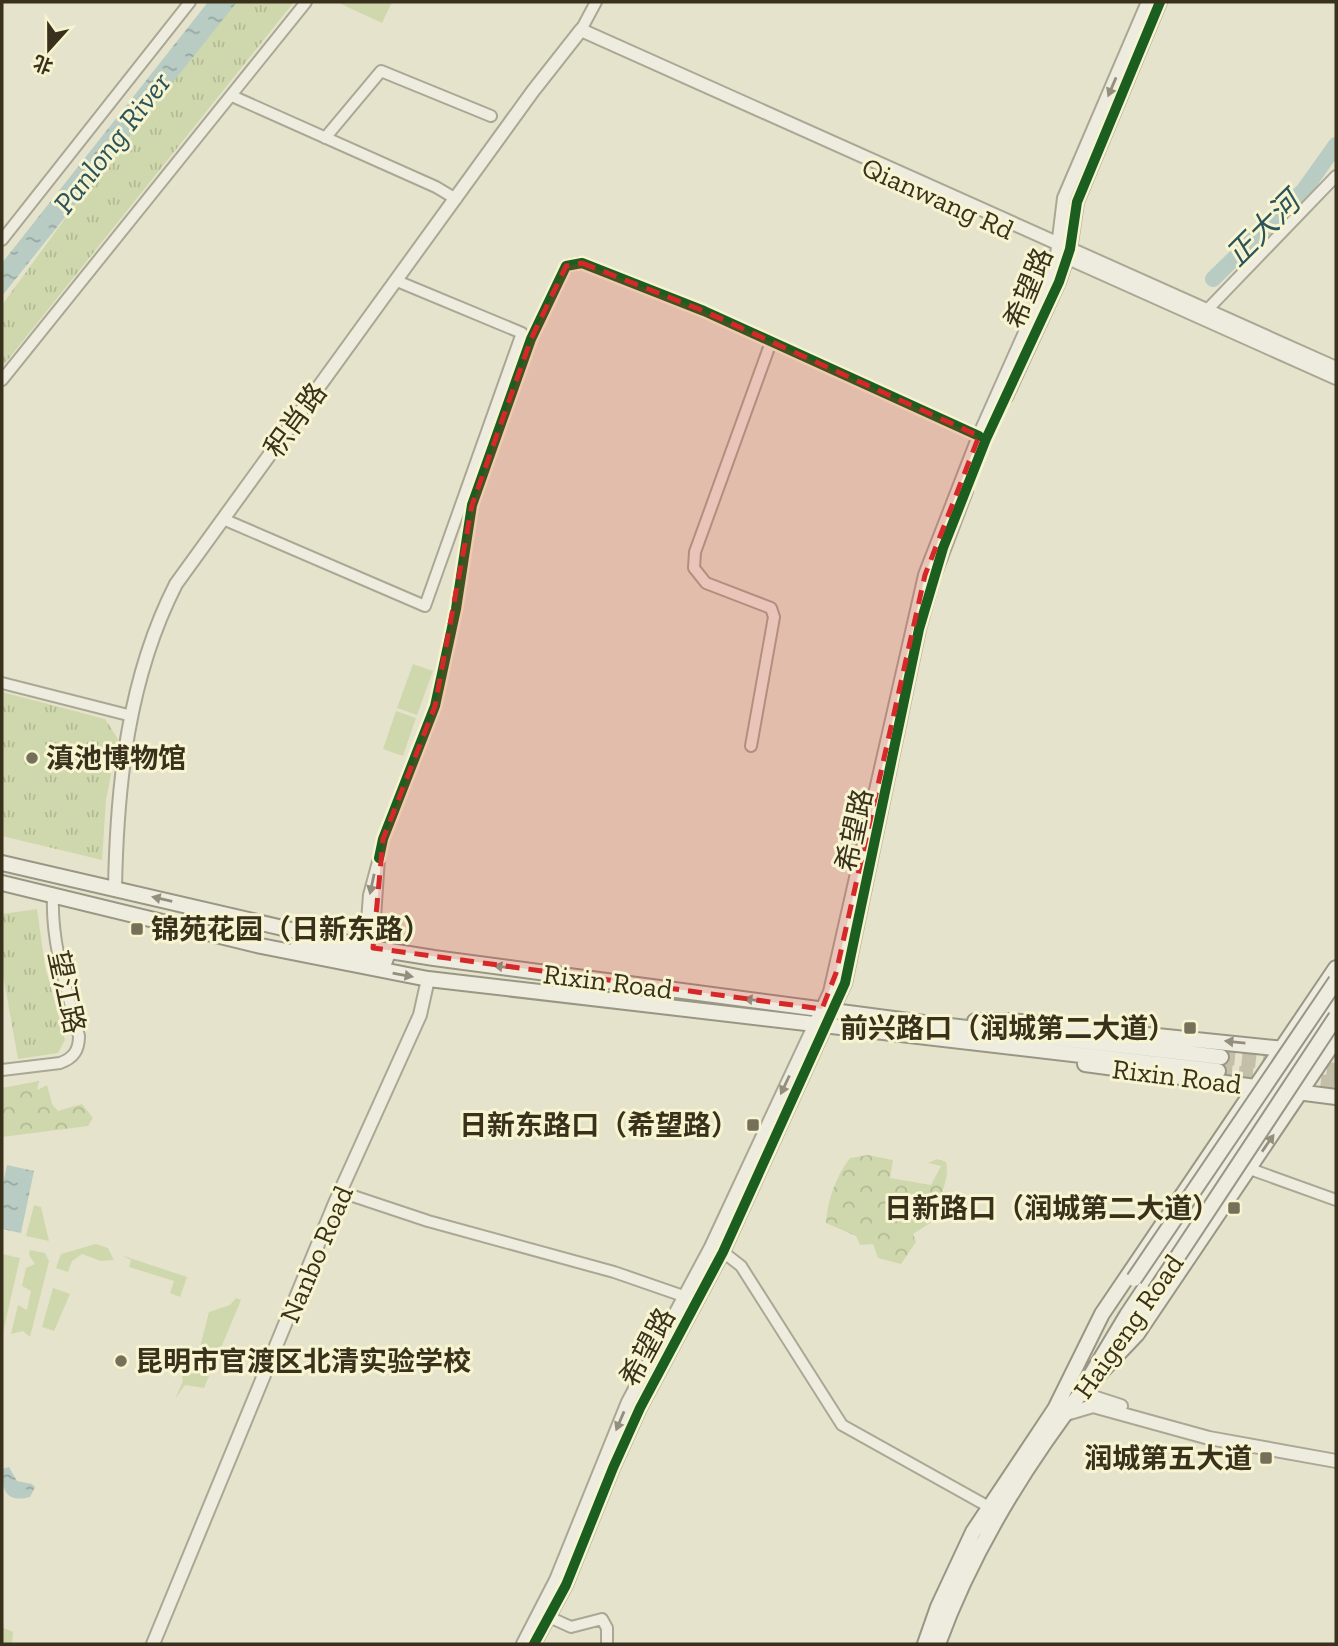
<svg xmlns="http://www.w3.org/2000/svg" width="1338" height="1646" viewBox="0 0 1338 1646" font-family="'Zilla Slab','Noto Sans SC',serif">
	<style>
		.grass { fill: #cfd8ad }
		.forest { fill: url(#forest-crowns) }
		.park { fill: url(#park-tufts) }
		.water { fill: url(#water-ripples) }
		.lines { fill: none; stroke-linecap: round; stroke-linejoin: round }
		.river { stroke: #b8ccc4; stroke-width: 16 }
		.secondary-tunnel { stroke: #c4bfa9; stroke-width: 14; stroke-dasharray: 14 7; stroke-linecap: butt }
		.minor-casing { stroke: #aba795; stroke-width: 14 }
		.tertiary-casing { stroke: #aba795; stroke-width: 16 }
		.secondary-casing { stroke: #9a9685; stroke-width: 18 }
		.minor { stroke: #edecde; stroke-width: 10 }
		.tertiary { stroke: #edecde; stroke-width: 12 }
		.secondary { stroke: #edecde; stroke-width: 14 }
		.secondary-bridge-casing { stroke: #9a9685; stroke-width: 18; stroke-linecap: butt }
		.secondary-bridge { stroke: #edecde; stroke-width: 14 }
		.cycleway-casing { stroke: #f7f4d1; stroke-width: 15 }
		.cycleway { stroke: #1b5e20; stroke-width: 10 }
		.oneway { fill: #948e7d }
		.marked { fill: #d62828; fill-opacity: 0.2; stroke: #d62828; stroke-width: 5; stroke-dasharray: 14 9; stroke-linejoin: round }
		.poi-dot { fill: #766f5a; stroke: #f7f4d1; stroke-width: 2.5 }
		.labels { text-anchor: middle; stroke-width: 6; stroke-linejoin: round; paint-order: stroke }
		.street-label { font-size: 28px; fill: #3a311c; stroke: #f7f4d1 }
		.poi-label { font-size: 28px; font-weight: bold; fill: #3a311c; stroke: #f7f4d1; text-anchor: end }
		.water-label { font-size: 30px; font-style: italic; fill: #2b535a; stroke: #f7f4d1 }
	</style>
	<defs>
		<pattern id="forest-crowns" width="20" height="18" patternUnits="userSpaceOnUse" patternTransform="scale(1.75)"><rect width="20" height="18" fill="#cfd8ad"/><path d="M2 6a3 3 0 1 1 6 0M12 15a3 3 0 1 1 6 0" fill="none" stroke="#b2ba94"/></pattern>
		<pattern id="park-tufts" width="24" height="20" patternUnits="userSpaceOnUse" patternTransform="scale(1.75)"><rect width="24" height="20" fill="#cfd8ad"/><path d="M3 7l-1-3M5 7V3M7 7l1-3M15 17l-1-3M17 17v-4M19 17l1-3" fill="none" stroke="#b2ba94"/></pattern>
		<pattern id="water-ripples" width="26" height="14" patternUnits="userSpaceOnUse" patternTransform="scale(1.75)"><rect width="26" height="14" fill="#b8ccc4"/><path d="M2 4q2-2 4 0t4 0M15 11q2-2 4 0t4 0" fill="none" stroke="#97a69e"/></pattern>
	</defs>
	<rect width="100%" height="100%" fill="#e6e3cc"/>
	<!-- grass -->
	<path class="grass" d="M 342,2 L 392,2 L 382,23 L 341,4 Z
		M 413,664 L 433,671 L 417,715 L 397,708 Z
		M 396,711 L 416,718 L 403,756 L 383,749 Z
		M 34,1205 L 41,1207 L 49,1241 L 26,1236 Z
		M 96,1244 L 108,1248 L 114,1260 L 101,1261 L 82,1254 L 72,1261 L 68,1272 L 56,1268 L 61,1254 Z
		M 30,1250 L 45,1253 L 49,1261 L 30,1337 L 23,1331 L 11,1334 L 18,1305 L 27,1310 L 31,1291 L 22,1286 L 26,1268 L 35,1264 L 29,1255 Z
		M 2,1254 L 20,1258 L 2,1337 Z
		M 121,1255 L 187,1277 L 180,1297 L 170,1293 L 174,1281 L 129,1267 L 131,1260 Z
		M 53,1288 L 70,1294 L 54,1331 L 42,1327 Z
		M 236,1298 L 241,1300 L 204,1388 L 185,1385 L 175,1399 L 183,1381 L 180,1370 L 193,1350 L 200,1347 L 209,1312 L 230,1305 Z"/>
	<!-- forest -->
	<path class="forest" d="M 39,1081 L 37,1090 L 47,1085 L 52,1104 L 58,1111 L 82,1104 L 93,1118 L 88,1126 L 2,1137 L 2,1088 Z
		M 868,1155 L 893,1160 L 890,1178 L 931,1185 L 941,1166 L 928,1163 L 937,1159 L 946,1162 C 951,1183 935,1198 938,1218 L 913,1234 L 916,1242 L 901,1264 L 878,1258 L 873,1244 L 860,1245 L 856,1236 L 826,1223 C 827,1200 837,1175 850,1158 Z"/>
	<!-- park -->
	<path class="park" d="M 235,2 L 294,2 L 2,367 L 2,305 L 64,220 Z
		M 2,692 L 105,719 L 118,739 L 106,800 L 102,860 L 2,836 Z
		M 37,909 L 45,966 L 65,1040 L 58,1053 L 18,1059 L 2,969 L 2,914 Z
		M 2,1627 L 13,1632 L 12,1644 L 2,1644 Z"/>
	<!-- water -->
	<path class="water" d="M 208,2 L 237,2 L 2,296 L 2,263 Z
		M 7,1165 L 34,1171 L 21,1233 L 2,1229 L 2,1188 Z
		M 9,1467 L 17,1481 L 32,1484 L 35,1487 L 30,1497 C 6,1503 2,1491 2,1469 Z"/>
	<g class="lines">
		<!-- river -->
		<path class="river" d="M 1213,279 L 1304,190 L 1336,145"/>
		<!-- secondary-tunnel -->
		<path class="secondary-tunnel" d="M 1221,1057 L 1283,1064
			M 1306,1067 L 1336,1070
			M 1218,1071 L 1272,1076
			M 1300,1079 L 1336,1083"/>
		<defs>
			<path id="minor" d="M 581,30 L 596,2
				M 232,96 L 436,187 L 456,199
				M 325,138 L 381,71 L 491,116
				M 2,240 L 190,2
				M 1207,310 L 1336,176
				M 2,380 L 306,2
				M 223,519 L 425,606 L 522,333 L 397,281
				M 2,683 L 132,716
				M 751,746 L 774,617 L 771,608 L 706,583 L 694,568 L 695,552 L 771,342
				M 379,858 L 383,839 L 435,706 L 456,609 L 472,505 L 531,339 L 566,266 L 582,263 L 704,311 L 979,436
				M 365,947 L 369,895 L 379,858 L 373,948
				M 2,1070 L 60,1063 C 74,1058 79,1050 79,1036 C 67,990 51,944 53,895
				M 1250,1169 L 1336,1200
				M 341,1192 L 428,1221 L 614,1272 L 689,1298
				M 723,1252 L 741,1266 L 842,1425 L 989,1507
				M 549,1617 L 571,1627 L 602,1619 L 607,1628 L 607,1644"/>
			<path id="tertiary" d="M 1068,258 L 1336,378
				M 1006,397 L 1059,282 L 1070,249 L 1077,202 L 1160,2
				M 115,888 C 117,784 128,678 176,584 L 533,91 L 581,30 L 1336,368
				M 1081,1393 L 1121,1406
				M 1066,1414 L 1093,1406 L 1209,1438 L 1336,1461
				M 153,1644 L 335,1203 L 420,1015 L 428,979
				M 523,1644 L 556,1580 L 628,1402 L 711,1247 L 830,992 L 925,575 L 979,436 L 1056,263 L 1064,198 L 1148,2
				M 534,1644 L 566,1585 L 613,1468 L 640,1408 L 723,1252 L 845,983 L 919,629 L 934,576 L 966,491"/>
			<path id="secondary" d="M 2,863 L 365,947 L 434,958 L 924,1023 L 1221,1057
				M 2,883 L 261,946 L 428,979 L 1218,1071
				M 297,947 L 323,947 L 385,961 L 387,955 L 379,949
				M 975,1021 L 1011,1021 L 1324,1053
				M 1085,1064 L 1263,1088
				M 1295,1080 L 1296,1060 L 1336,998
				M 1297,1092 L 1336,1097
				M 1118,1345 L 1155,1291
				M 1085,1385 L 1127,1315 L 1277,1090 L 1285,1074 L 1284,1052
				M 1081,1393 L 1137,1334 L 1336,1039
				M 925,1644 L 938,1607 L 973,1532 L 1055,1409 L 1102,1314 L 1336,968
				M 938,1644 C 972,1550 1025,1465 1086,1386"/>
		</defs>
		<!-- minor casing -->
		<use href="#minor" class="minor-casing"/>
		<!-- tertiary casing -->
		<use href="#tertiary" class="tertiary-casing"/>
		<!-- secondary casing -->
		<use href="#secondary" class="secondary-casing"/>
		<!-- minor -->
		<use href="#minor" class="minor"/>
		<!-- tertiary -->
		<use href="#tertiary" class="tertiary"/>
		<!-- secondary -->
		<use href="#secondary" class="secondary"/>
		<defs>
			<path id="secondary-bridge" d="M 1134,1279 L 1336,981
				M 1155,1291 L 1336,1017"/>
		</defs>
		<!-- secondary-bridge casing -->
		<use href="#secondary-bridge" class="secondary-bridge-casing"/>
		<!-- secondary-bridge -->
		<use href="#secondary-bridge" class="secondary-bridge"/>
		<defs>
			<path id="cycleway" d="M 379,858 L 383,839 L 435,706 L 456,609 L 472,505 L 531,339 L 566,266 L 582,263 L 704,311 L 979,436
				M 534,1644 L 566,1585 L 613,1468 L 640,1408 L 723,1252 L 845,983 L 919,629 L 943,548 L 986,439 L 1059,282 L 1070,249 L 1077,202 L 1160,2"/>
		</defs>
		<!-- cycleway casing -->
		<use href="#cycleway" class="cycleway-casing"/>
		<!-- cycleway -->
		<use href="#cycleway" class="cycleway"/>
	</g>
	<!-- one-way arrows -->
	<defs><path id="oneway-solid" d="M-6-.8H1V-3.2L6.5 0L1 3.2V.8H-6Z" transform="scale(1.75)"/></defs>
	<g class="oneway">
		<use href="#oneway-solid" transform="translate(1112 87) rotate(113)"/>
		<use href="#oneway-solid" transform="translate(372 884) rotate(102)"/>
		<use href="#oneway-solid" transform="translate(162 899) rotate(-167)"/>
		<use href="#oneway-solid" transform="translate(504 967) rotate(-173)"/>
		<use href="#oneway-solid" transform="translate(403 975) rotate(10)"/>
		<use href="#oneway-solid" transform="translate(754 1000) rotate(-173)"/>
		<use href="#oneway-solid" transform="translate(1235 1042) rotate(-174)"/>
		<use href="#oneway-solid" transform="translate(785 1085) rotate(115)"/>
		<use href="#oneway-solid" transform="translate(1268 1143) rotate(-55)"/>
		<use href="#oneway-solid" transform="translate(620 1421) rotate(113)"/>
	</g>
	<!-- marked area -->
	<path class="marked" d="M 582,263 L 704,311 L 979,436 L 925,575 L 836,973 L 822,1009 L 373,948 L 383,839 L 435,706 L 472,505 L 531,339 L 566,266 Z"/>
	<!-- markers -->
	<g class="poi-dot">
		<circle cx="32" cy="758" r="7"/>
		<rect x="130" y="922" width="14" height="14" rx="3.5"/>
		<rect x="1183" y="1021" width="14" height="14" rx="3.5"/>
		<rect x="746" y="1118" width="14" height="14" rx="3.5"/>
		<rect x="1227" y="1201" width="14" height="14" rx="3.5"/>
		<circle cx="121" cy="1361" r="7"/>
		<rect x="1259" y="1451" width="14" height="14" rx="3.5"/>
	</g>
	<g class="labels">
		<!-- street labels -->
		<g class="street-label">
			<text transform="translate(938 198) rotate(24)" y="10">Qianwang Rd</text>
			<text transform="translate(1028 288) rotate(-68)" y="10">希望路</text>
			<text transform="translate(295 420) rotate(-54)" y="10">积肖路</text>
			<text transform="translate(854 830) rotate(-78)" y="10">希望路</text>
			<text transform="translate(608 981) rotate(7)" y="10">Rixin Road</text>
			<text transform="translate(67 992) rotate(78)" y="10">望江路</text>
			<text transform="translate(1177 1076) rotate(7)" y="10">Rixin Road</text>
			<text transform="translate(316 1254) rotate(-67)" y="10">Nanbo Road</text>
			<text transform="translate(1128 1326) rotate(-55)" y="10">Haigeng Road</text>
			<text transform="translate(647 1347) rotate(-62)" y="10">希望路</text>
		</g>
		<!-- poi labels -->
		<g class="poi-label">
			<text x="46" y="768" text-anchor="start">滇池博物馆</text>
			<text x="151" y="939" text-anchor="start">锦苑花园（日新东路）</text>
			<text x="1176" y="1038">前兴路口（润城第二大道）</text>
			<text x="739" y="1135">日新东路口（希望路）</text>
			<text x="1220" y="1218">日新路口（润城第二大道）</text>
			<text x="135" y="1371" text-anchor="start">昆明市官渡区北清实验学校</text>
			<text x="1252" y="1468">润城第五大道</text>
		</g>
		<!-- water labels -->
		<g class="water-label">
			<text transform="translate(112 143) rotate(-52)" y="10">Panlong River</text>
			<text transform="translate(1263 229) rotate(-45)" y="10">正大河</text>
		</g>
	</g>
	<!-- border -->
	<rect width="1338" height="1646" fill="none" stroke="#3a311c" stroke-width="7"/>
	<!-- north arrow -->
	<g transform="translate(49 49) rotate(201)" stroke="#f7f4d1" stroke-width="5" paint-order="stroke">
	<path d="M0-5L12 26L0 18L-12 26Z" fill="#3a311c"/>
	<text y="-10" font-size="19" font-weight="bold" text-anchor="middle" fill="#3a311c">北</text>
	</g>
</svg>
